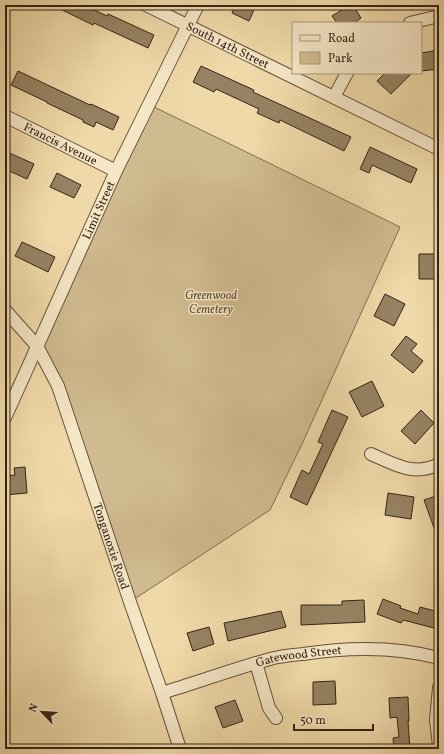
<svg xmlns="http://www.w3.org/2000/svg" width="444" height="754" viewBox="0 0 444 754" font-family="Vollkorn,serif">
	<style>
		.green { fill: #d0ba8f; stroke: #826f53 }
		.building { fill: #968262; stroke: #342417 }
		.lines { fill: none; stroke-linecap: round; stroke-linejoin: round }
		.minor-casing { stroke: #63513b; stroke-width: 14 }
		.minor { stroke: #f5e6c6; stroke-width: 12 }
		.labels { text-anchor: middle; stroke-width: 3; stroke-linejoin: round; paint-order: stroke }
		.street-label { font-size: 12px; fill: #342417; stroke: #f5e6c6 }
		.park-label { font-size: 12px; font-style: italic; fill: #5b4a35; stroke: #f5e6c6 }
	</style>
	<rect width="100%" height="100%" fill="#f0d9a8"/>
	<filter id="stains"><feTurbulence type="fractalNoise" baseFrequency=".005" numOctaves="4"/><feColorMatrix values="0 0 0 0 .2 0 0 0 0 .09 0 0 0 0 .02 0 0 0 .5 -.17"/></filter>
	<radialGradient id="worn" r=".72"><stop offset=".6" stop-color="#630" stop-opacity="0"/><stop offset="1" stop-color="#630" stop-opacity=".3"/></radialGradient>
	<!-- green -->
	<path class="green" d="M 148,104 L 400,227 L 303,442 L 270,510 L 130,602 L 37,346 Z"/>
	<!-- building -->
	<path class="building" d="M 52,5 L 84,5 L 107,16 L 108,14 L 154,35 L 148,48 L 94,23 L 93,25 Z
		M 235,5 L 256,5 L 249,21 L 232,13 Z
		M 350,5 L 353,5 L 361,18 L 354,23 L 337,23 L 332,16 Z
		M 439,50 L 439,69 L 421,71 L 421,53 Z
		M 201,66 L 254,90 L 253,92 L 351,137 L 344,151 L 280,120 L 279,123 L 257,113 L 259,109 L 216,89 L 214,92 L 193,82 Z
		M 18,71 L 90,105 L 91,104 L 119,117 L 113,130 L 96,122 L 94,127 L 83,122 L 83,120 L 47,103 L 47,102 L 11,85 Z
		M 385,73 L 412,73 L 391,94 L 377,81 Z
		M 370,147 L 417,169 L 411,183 L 372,165 L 369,173 L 360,169 Z
		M 5,151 L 34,164 L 27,179 L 5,169 Z
		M 57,173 L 81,185 L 74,198 L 50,187 Z
		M 22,242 L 55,257 L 48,272 L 15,256 Z
		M 419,254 L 439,254 L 439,279 L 419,279 Z
		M 385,294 L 405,304 L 394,326 L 374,316 Z
		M 406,336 L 417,344 L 411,351 L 423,361 L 413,373 L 391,355 Z
		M 372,381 L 384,406 L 362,417 L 349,392 Z
		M 332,410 L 348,417 L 307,505 L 290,497 L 302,470 L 309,474 L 323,444 L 318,442 Z
		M 421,410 L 434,423 L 415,444 L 401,431 Z
		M 25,467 L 27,493 L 5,495 L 5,476 L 15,475 L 14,468 Z
		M 388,493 L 414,497 L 411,519 L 385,515 Z
		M 439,495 L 439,539 L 438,539 L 424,500 Z
		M 383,599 L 401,606 L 400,608 L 418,614 L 420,607 L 439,612 L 434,628 L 403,620 L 401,623 L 377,614 Z
		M 364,600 L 365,622 L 301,625 L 301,605 L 342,605 L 342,601 Z
		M 281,611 L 286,627 L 228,641 L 224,623 Z
		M 209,627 L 214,644 L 193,651 L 187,633 Z
		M 335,681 L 336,704 L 313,705 L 313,682 Z
		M 408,697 L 409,721 L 408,721 L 410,749 L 394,749 L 393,738 L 399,737 L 397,717 L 390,718 L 389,698 Z
		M 235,700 L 243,721 L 223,728 L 215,707 Z"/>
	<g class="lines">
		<defs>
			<g id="minor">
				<path id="s1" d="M 146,5 L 439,149"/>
				<path d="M 410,23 L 439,16"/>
				<path d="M 334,97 L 347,73"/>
				<path id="s2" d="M 5,116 L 116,171"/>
				<path id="s3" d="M 5,310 L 37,346 L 58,386 L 130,602 L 162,693 L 180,749"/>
				<path id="s4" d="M 5,418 L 116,171 L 198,5"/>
				<path d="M 371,454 C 394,464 414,477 439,464"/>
				<path d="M 256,663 L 269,708 L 276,718"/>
				<path d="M 439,688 L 436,720 L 439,746"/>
				<path id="s5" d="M 162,693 C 198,682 234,669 270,659 C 280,656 292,655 303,654 C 348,647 394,646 439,658"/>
			</g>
		</defs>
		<!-- minor casing -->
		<use href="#minor" class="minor-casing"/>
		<!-- minor -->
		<use href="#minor" class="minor"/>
	</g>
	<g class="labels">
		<!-- street labels -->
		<g class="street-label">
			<text dy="4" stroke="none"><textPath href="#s1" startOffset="91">South 14th Street</textPath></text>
			<text dy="4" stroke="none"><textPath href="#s2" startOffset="62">Francis Avenue</textPath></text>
			<text dy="4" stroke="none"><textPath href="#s4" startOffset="228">Limit Street</textPath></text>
			<text dy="4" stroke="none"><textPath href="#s3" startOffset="262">Tonganoxie Road</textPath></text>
			<text dy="4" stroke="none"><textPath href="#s5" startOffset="142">Gatewood Street</textPath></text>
		</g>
		<!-- park labels -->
		<g class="park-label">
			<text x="211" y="299">Greenwood<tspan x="211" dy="14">Cemetery</tspan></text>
		</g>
	</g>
	<!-- margin -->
	<rect width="444" height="754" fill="none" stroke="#f0d9a8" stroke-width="20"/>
	<rect x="6" y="6" width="432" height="742" fill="none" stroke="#342417" stroke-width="2"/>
	<rect x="10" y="10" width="424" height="734" fill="none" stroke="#342417"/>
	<!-- legend -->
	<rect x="292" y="22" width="130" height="52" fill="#f5e6c6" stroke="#a89880"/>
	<rect x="300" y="35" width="20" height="6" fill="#f5e6c6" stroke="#a89880"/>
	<text x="328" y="42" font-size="12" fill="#342417">Road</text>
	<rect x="300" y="52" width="20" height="12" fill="#d0ba8f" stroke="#a89880"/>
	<text x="328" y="62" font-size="12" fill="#342417">Park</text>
	<!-- north arrow -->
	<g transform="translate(42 712) rotate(295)" stroke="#f5e6c6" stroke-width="3" paint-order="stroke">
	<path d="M0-3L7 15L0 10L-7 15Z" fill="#342417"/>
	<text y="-6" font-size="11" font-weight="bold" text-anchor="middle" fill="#342417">N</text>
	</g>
	<!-- scale -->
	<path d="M294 724v6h79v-6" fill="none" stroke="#342417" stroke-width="2"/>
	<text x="300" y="724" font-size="12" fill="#342417" stroke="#f5e6c6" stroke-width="3" paint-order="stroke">50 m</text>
	<rect width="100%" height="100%" filter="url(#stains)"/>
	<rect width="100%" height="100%" fill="url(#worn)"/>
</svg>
